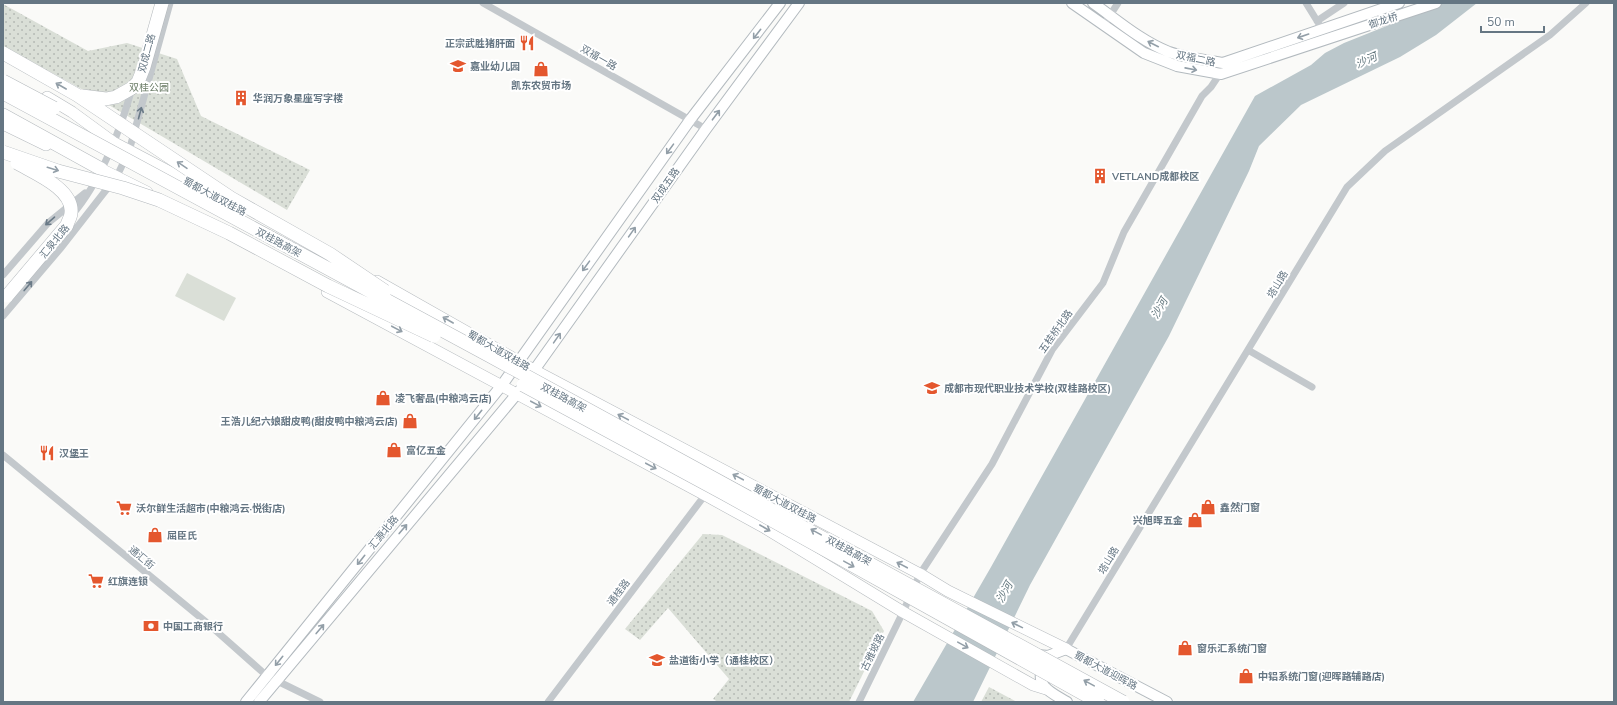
<svg xmlns="http://www.w3.org/2000/svg" width="1617" height="705" viewBox="0 0 1617 705" font-family="'Nunito Sans','Noto Sans SC',sans-serif">
	<style>
		.park { fill: url(#park-dots) }
		.pitch { fill: #dadfd7 }
		.water { fill: #bbc7cb }
		.lines { fill: none; stroke-linecap: round; stroke-linejoin: round }
		.secondary-casing { stroke: #b3babf; stroke-width: 12 }
		.primary-casing { stroke: #b5babe; stroke-width: 12 }
		.highway-casing { stroke: #b4b9bd; stroke-width: 14 }
		.street { stroke: #c3c8cc; stroke-width: 7 }
		.secondary { stroke: #fff; stroke-width: 10 }
		.primary { stroke: #fff; stroke-width: 11 }
		.highway { stroke: #fff; stroke-width: 13 }
		.highway-bridge-casing { stroke: #b4b9bd; stroke-width: 14; stroke-linecap: butt }
		.highway-bridge { stroke: #fff; stroke-width: 13 }
		.oneway { stroke: #939fa8 }
		.oneway2 { stroke: #6a7a87 }
		.labels { text-anchor: middle; stroke-width: 4; stroke-linejoin: round; paint-order: stroke }
		.street-label { font-size: 10px; fill: #657683; stroke: #fff }
		.poi-label { font-size: 10px; font-weight: bold; fill: #657683; stroke: #fff; text-anchor: start }
		.park-label { font-size: 10px; fill: #687a64; stroke: #fff }
		.water-label { font-size: 11px; font-style: italic; fill: #60757c; stroke: #fff }
	</style>
	<defs>
		<pattern id="park-dots" width="8" height="8" patternUnits="userSpaceOnUse"><rect width="8" height="8" fill="#dadfd7"/><path d="M2 2h.1M6 6h.1" fill="none" stroke="#b4b9b4" stroke-width="1.8" stroke-linecap="round"/></pattern>
	</defs>
	<rect width="100%" height="100%" fill="#fafaf8"/>
	<!-- park -->
	<path class="park" d="M 3,4 L 88,51 L 127,43 L 177,59 L 201,116 L 310,170 L 287,210 L 85,91 L 3,46 Z
		M 703,534 L 722,535 L 872,611 L 884,631 L 849,702 L 718,702 L 713,699 L 729,679 L 668,608 L 640,640 L 625,629 Z
		M 989,687 L 1017,702 L 981,702 Z"/>
	<!-- pitch -->
	<path class="pitch" d="M 187,273 L 236,298 L 224,321 L 175,296 Z"/>
	<!-- water -->
	<path class="water" d="M 1420,3 L 1477,3 L 1436,35 L 1400,57 L 1301,105 L 1259,146 L 1249,171 L 1169,336 L 1030,585 L 973,702 L 913,702 L 991,567 L 1255,96 L 1311,65 L 1325,53 L 1344,43 L 1394,23 Z"/>
	<g class="lines">
		<defs>
			<path id="secondary" d="M 1072,3 L 1144,53 L 1177,66 L 1221,74 L 1436,3
				M 1093,3 C 1117,20 1141,41 1169,52 C 1186,58 1205,60 1223,63 L 1399,3
				M 530,376 L 706,129 L 799,3
				M 1066,649 L 1167,702
				M 1038,655 L 1048,656 L 1066,649
				M 1044,665 C 1033,686 1052,693 1067,702
				M 246,702 L 502,385 L 690,120 L 780,3
				M 259,702 L 521,389"/>
			<path id="primary" d="M 47,97 L 72,112 L 113,142 L 231,204
				M 3,124 L 46,145
				M 95,166 L 147,192
				M 377,281 L 534,370 L 920,574 L 948,591 L 1066,649
				M 327,292 L 705,495 L 765,528 L 903,612 L 1033,685 L 1046,689"/>
			<path id="highway" d="M 3,115 L 101,169"/>
		</defs>
		<!-- secondary casing -->
		<use href="#secondary" class="secondary-casing"/>
		<!-- primary casing -->
		<use href="#primary" class="primary-casing"/>
		<!-- highway casing -->
		<use href="#highway" class="highway-casing"/>
		<!-- street -->
		<path class="street" d="M 483,3 L 706,129
			M 1306,3 L 1319,24
			M 1317,21 L 1344,3
			M 1103,26 L 1118,3
			M 72,215 C 100,183 121,129 132,88
			M 3,275 L 48,223 L 85,193
			M 3,316 L 60,249 L 117,176 L 129,151 L 170,3
			M 1248,350 L 1312,387
			M 3,455 L 206,622 L 267,676 L 320,702
			M 1066,649 L 1347,187 L 1385,151 L 1550,35 L 1586,3
			M 548,702 L 705,495
			M 859,702 L 903,612 L 920,574 L 992,464 L 1052,350 L 1103,283 L 1124,232 L 1202,96 L 1211,87 L 1221,72"/>
		<!-- secondary -->
		<use href="#secondary" class="secondary"/>
		<!-- primary -->
		<use href="#primary" class="primary"/>
		<!-- highway -->
		<use href="#highway" class="highway"/>
		<defs>
			<path id="highway-bridge" d="M 3,53 L 77,95 L 231,198 L 330,254 L 385,291
				M 3,81 L 54,108
				M 3,93 C 377,295 751,496 1123,702
				M 82,96 L 106,99 L 116,97 L 132,88 L 138,82 L 144,67 L 162,3
				M 3,152 L 58,171 L 123,188 L 159,200 L 229,233 L 328,286 L 434,336
				M 7,296 L 67,225 C 68,221 71,217 71,213 C 74,189 34,173 17,163
				M 523,385 L 723,493 L 1098,702"/>
		</defs>
		<!-- highway-bridge casing -->
		<use href="#highway-bridge" class="highway-bridge-casing"/>
		<!-- highway-bridge -->
		<use href="#highway-bridge" class="highway-bridge"/>
	</g>
	<!-- one-way arrows -->
	<defs><path id="oneway-shaft" d="M-6 0H5M1.5-3L5.5 0L1.5 3" fill="none" stroke-width="1.6" stroke-linecap="round" stroke-linejoin="round"/></defs>
	<g class="oneway">
		<use href="#oneway-shaft" transform="translate(757 34) rotate(128)"/>
		<use href="#oneway-shaft" transform="translate(1303 36) rotate(161)"/>
		<use href="#oneway-shaft" transform="translate(1153 44) rotate(-153)"/>
		<use href="#oneway-shaft" transform="translate(1191 69) rotate(11)"/>
		<use href="#oneway-shaft" transform="translate(61 86) rotate(-150)"/>
		<use href="#oneway-shaft" transform="translate(716 115) rotate(-53)"/>
		<use href="#oneway-shaft" transform="translate(670 149) rotate(126)"/>
		<use href="#oneway-shaft" transform="translate(182 165) rotate(-146)"/>
		<use href="#oneway-shaft" transform="translate(53 169) rotate(17)"/>
		<use href="#oneway-shaft" transform="translate(632 232) rotate(-55)"/>
		<use href="#oneway-shaft" transform="translate(586 266) rotate(126)"/>
		<use href="#oneway-shaft" transform="translate(448 320) rotate(-150)"/>
		<use href="#oneway-shaft" transform="translate(397 329) rotate(28)"/>
		<use href="#oneway-shaft" transform="translate(557 338) rotate(-55)"/>
		<use href="#oneway-shaft" transform="translate(536 404) rotate(28)"/>
		<use href="#oneway-shaft" transform="translate(478 415) rotate(129)"/>
		<use href="#oneway-shaft" transform="translate(623 417) rotate(-152)"/>
		<use href="#oneway-shaft" transform="translate(651 466) rotate(28)"/>
		<use href="#oneway-shaft" transform="translate(738 477) rotate(-152)"/>
		<use href="#oneway-shaft" transform="translate(765 528) rotate(30)"/>
		<use href="#oneway-shaft" transform="translate(403 529) rotate(-50)"/>
		<use href="#oneway-shaft" transform="translate(816 532) rotate(-151)"/>
		<use href="#oneway-shaft" transform="translate(361 560) rotate(129)"/>
		<use href="#oneway-shaft" transform="translate(849 564) rotate(29)"/>
		<use href="#oneway-shaft" transform="translate(902 565) rotate(-152)"/>
		<use href="#oneway-shaft" transform="translate(1017 625) rotate(-154)"/>
		<use href="#oneway-shaft" transform="translate(320 629) rotate(-50)"/>
		<use href="#oneway-shaft" transform="translate(963 645) rotate(29)"/>
		<use href="#oneway-shaft" transform="translate(279 661) rotate(129)"/>
		<use href="#oneway-shaft" transform="translate(1089 683) rotate(-151)"/>
	</g>
	<g class="oneway2">
		<use href="#oneway-shaft" transform="translate(140 113) rotate(-75)"/>
		<use href="#oneway-shaft" transform="translate(50 221) rotate(139)"/>
		<use href="#oneway-shaft" transform="translate(28 286) rotate(-50)"/>
	</g>
	<!-- icons -->
	<defs>
		<symbol id="restaurant-bare" viewBox="-9 -9 18 18"><path d="M-5-6h1v4h1v-4h1v4h1v-4h1v5L-1.5 .5V6h-2V.5L-5-1ZM5-6V6H3V1.5H1.5Q1.5-4 5-6Z" fill="#e4572e" stroke="#fff" stroke-width="2.5" paint-order="stroke"/></symbol>
		<symbol id="school-bare" viewBox="-9 -9 18 18"><path d="M0-5L7-2L0 1L-7-2ZM-4 1L0 2.5L4 1V4Q0 6-4 4Z" fill="#e4572e" stroke="#fff" stroke-width="2.5" paint-order="stroke"/></symbol>
		<symbol id="shop-bare" viewBox="-9 -9 18 18"><path d="M-5-2.5h2.3a2.7 3.5 0 0 1 5.4 0H5L5.5 6h-11ZM-1.5-2.5h3a1.5 2.3 0 0 0-3 0Z" fill="#e4572e" stroke="#fff" stroke-width="2.5" paint-order="stroke"/></symbol>
		<symbol id="building-bare" viewBox="-9 -9 18 18"><path d="M-4-6H4V6H1V3H-1V6H-4ZM-2.5-4.3h1.7v1.8h-1.7ZM.8-4.3h1.7v1.8H.8ZM-2.5-1h1.7V.8h-1.7ZM.8-1h1.7V.8H.8Z" fill="#e4572e" stroke="#fff" stroke-width="2.5" paint-order="stroke"/></symbol>
		<symbol id="supermarket-bare" viewBox="-9 -9 18 18"><path d="M-6-5.5h2.5l.6 2H6L4.5 2H-2.5L-4.4-4H-6ZM-1.5 3.2a1.3 1.3 0 1 0 .1 0ZM3 3.2a1.3 1.3 0 1 0 .1 0Z" fill="#e4572e" stroke="#fff" stroke-width="2.5" paint-order="stroke"/></symbol>
		<symbol id="bank-bare" viewBox="-9 -9 18 18"><path d="M-6-4H6V4H-6ZM0-2.3a2.3 2.3 0 1 0 0 4.6a2.3 2.3 0 1 0 0-4.6Z" fill="#e4572e" stroke="#fff" stroke-width="2.5" paint-order="stroke"/></symbol>
	</defs>
	<g fill-rule="evenodd">
		<use href="#restaurant-bare" x="516" y="32" width="22" height="22"/>
		<use href="#school-bare" x="447" y="55" width="22" height="22"/>
		<use href="#shop-bare" x="530" y="58" width="22" height="22"/>
		<use href="#building-bare" x="230" y="87" width="22" height="22"/>
		<use href="#building-bare" x="1089" y="165" width="22" height="22"/>
		<use href="#school-bare" x="921" y="377" width="22" height="22"/>
		<use href="#shop-bare" x="372" y="387" width="22" height="22"/>
		<use href="#shop-bare" x="399" y="410" width="22" height="22"/>
		<use href="#shop-bare" x="383" y="439" width="22" height="22"/>
		<use href="#restaurant-bare" x="36" y="442" width="22" height="22"/>
		<use href="#shop-bare" x="1197" y="496" width="22" height="22"/>
		<use href="#supermarket-bare" x="113" y="497" width="22" height="22"/>
		<use href="#shop-bare" x="1184" y="509" width="22" height="22"/>
		<use href="#shop-bare" x="144" y="524" width="22" height="22"/>
		<use href="#supermarket-bare" x="85" y="570" width="22" height="22"/>
		<use href="#bank-bare" x="140" y="615" width="22" height="22"/>
		<use href="#shop-bare" x="1174" y="637" width="22" height="22"/>
		<use href="#school-bare" x="646" y="649" width="22" height="22"/>
		<use href="#shop-bare" x="1235" y="665" width="22" height="22"/>
	</g>
	<g class="labels">
		<!-- street labels -->
		<g class="street-label">
			<text transform="translate(1383 20) rotate(-18)" y="4">御龙桥</text>
			<text transform="translate(146 53) rotate(-75)" y="4">双成二路</text>
			<text transform="translate(599 57) rotate(30)" y="4">双福一路</text>
			<text transform="translate(1196 58) rotate(12)" y="4">双福二路</text>
			<text transform="translate(665 185) rotate(-55)" y="4">双成五路</text>
			<text transform="translate(215 196) rotate(28)" y="4">蜀都大道双桂路</text>
			<text transform="translate(54 241) rotate(-51)" y="4">汇泉北路</text>
			<text transform="translate(279 242) rotate(28)" y="4">双桂路高架</text>
			<text transform="translate(1277 284) rotate(-59)" y="4">塔山路</text>
			<text transform="translate(1055 331) rotate(-55)" y="4">五桂桥北路</text>
			<text transform="translate(499 350) rotate(30)" y="4">蜀都大道双桂路</text>
			<text transform="translate(564 397) rotate(28)" y="4">双桂路高架</text>
			<text transform="translate(785 503) rotate(28)" y="4">蜀都大道双桂路</text>
			<text transform="translate(383 532) rotate(-51)" y="4">汇源北路</text>
			<text transform="translate(849 550) rotate(29)" y="4">双桂路高架</text>
			<text transform="translate(142 557) rotate(40)" y="4">通汇街</text>
			<text transform="translate(1108 560) rotate(-59)" y="4">塔山路</text>
			<text transform="translate(618 592) rotate(-53)" y="4">通桂路</text>
			<text transform="translate(872 652) rotate(-64)" y="4">古雅坡路</text>
			<text transform="translate(1106 670) rotate(28)" y="4">蜀都大道迎晖路</text>
		</g>
		<!-- poi labels -->
		<g class="poi-label">
			<text x="515" y="47" text-anchor="end">正宗武胜猪肝面</text>
			<text x="470" y="70">嘉业幼儿园</text>
			<text x="541" y="89" text-anchor="middle">凯东农贸市场</text>
			<text x="253" y="102">华润万象星座写字楼</text>
			<text x="1112" y="180">VETLAND成都校区</text>
			<text x="944" y="392">成都市现代职业技术学校(双桂路校区)</text>
			<text x="395" y="402">凌飞奢品(中粮鸿云店)</text>
			<text x="398" y="425" text-anchor="end">王浩儿纪六娘甜皮鸭(甜皮鸭中粮鸿云店)</text>
			<text x="406" y="454">富亿五金</text>
			<text x="59" y="457">汉堡王</text>
			<text x="1220" y="511">鑫然门窗</text>
			<text x="136" y="512">沃尔鲜生活超市(中粮鸿云·悦街店)</text>
			<text x="1183" y="524" text-anchor="end">兴旭晖五金</text>
			<text x="167" y="539">屈臣氏</text>
			<text x="108" y="585">红旗连锁</text>
			<text x="163" y="630">中国工商银行</text>
			<text x="1197" y="652">窗乐汇系统门窗</text>
			<text x="669" y="664">盐道街小学（通桂校区）</text>
			<text x="1258" y="680">中铝系统门窗(迎晖路辅路店)</text>
		</g>
		<!-- park labels -->
		<g class="park-label">
			<text x="149" y="91">双桂公园</text>
		</g>
		<!-- water labels -->
		<g class="water-label">
			<text transform="translate(1366 60) rotate(-24)" y="4">沙河</text>
			<text transform="translate(1159 308) rotate(-61)" y="4">沙河</text>
			<text transform="translate(1004 592) rotate(-61)" y="4">沙河</text>
		</g>
	</g>
	<!-- border -->
	<rect width="1617" height="705" fill="none" stroke="#657683" stroke-width="8"/>
	<!-- scale -->
	<path d="M1481 26v6h63v-6" fill="none" stroke="#657683" stroke-width="2"/>
	<text x="1487" y="26" font-size="12" fill="#657683" stroke="#ffffff" stroke-width="3" paint-order="stroke">50 m</text>
</svg>
